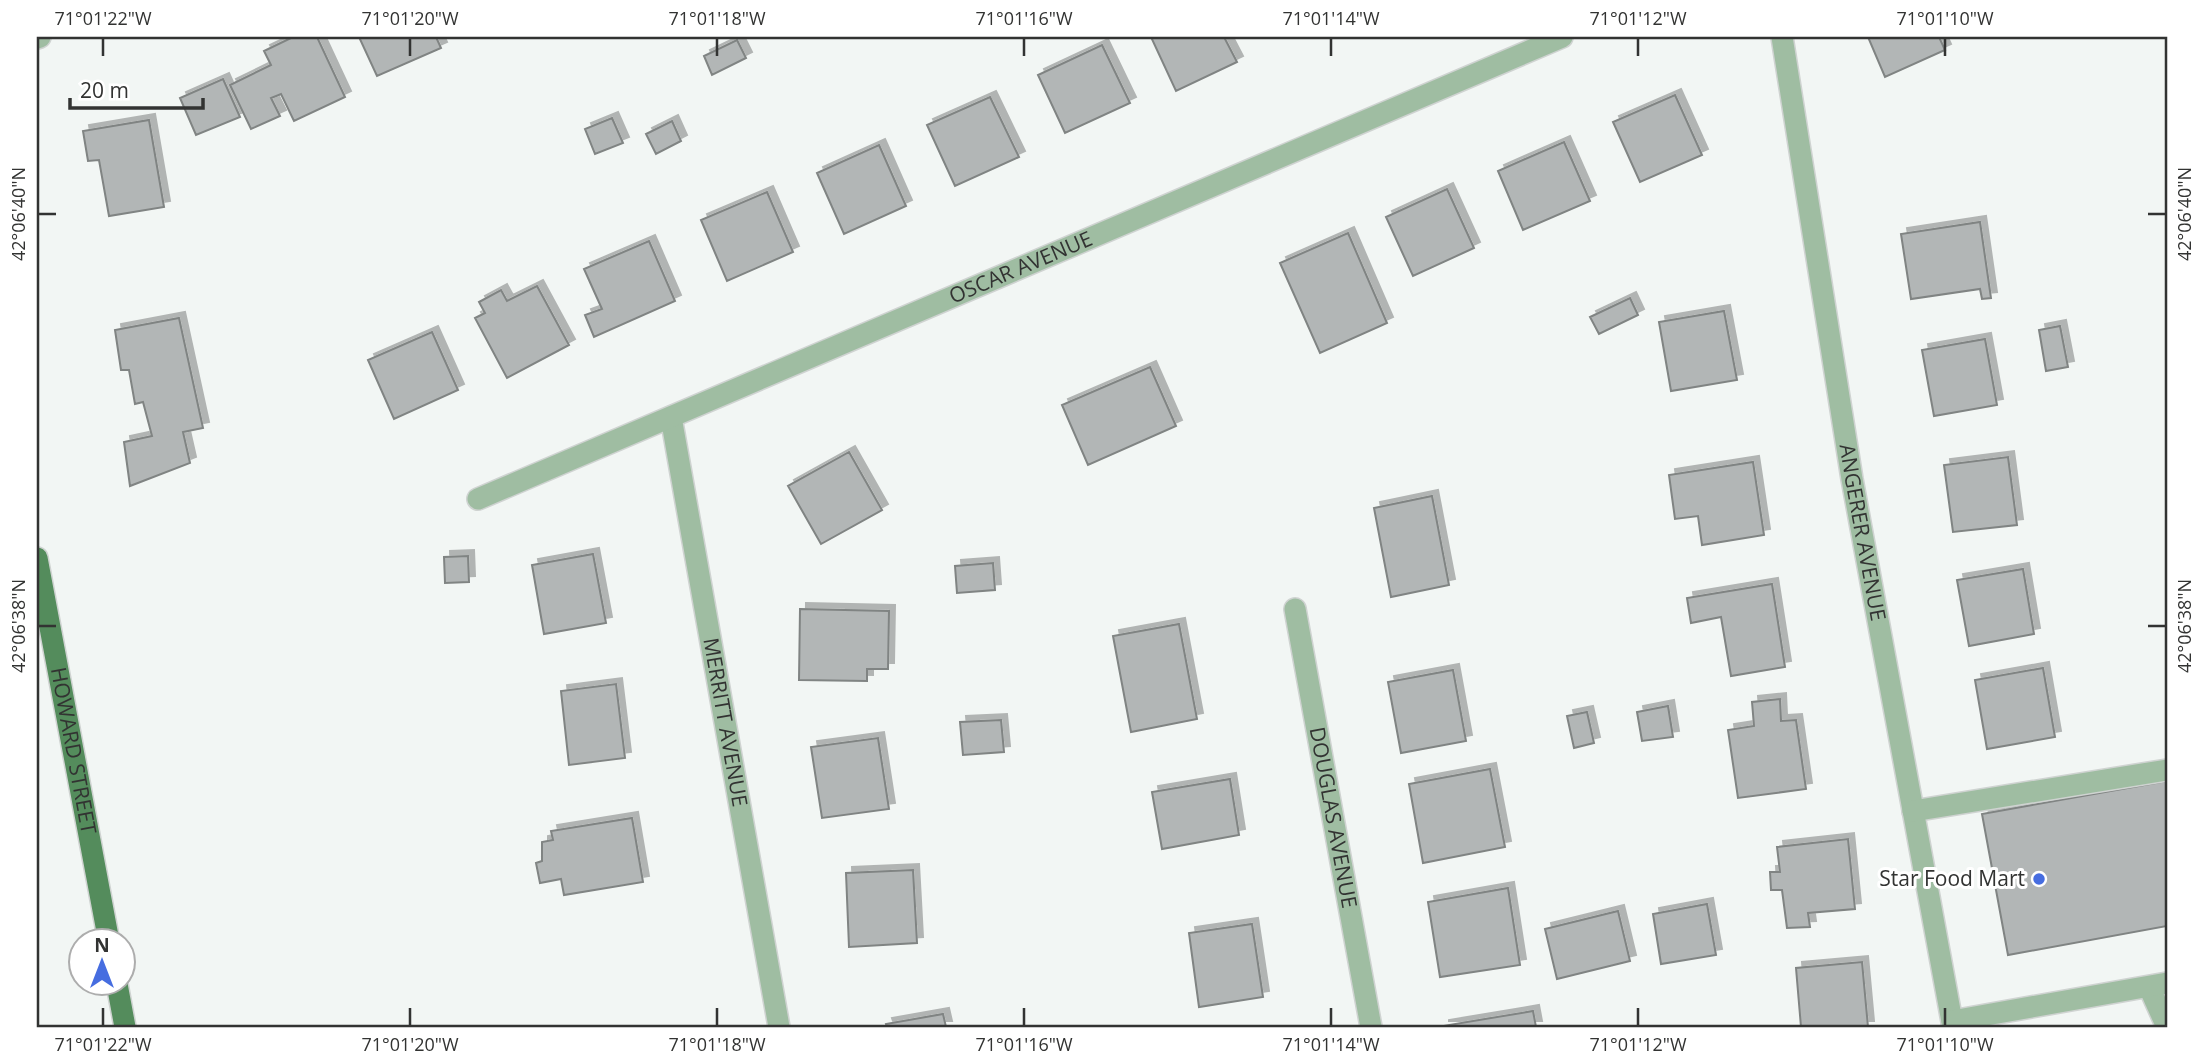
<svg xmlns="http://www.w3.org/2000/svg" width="2204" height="1064" viewBox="0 0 2204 1064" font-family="'Open Sans',sans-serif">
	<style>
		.building { fill: #b2b6b6; stroke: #808483; stroke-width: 2; filter: url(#shadow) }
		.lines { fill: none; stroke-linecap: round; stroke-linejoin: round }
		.minor-casing { stroke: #cfd3d1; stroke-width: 24 }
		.major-casing { stroke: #cfd3d1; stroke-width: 24 }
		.minor { stroke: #9fbda2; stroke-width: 21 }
		.major { stroke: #548c5c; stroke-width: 21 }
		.ticks { fill: none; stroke: #323332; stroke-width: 2.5 }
		.poi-dot { fill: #466de0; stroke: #fff; stroke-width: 2.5 }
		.labels { text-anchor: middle; stroke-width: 6; stroke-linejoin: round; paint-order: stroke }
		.street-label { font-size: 21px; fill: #323332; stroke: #fff }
		.poi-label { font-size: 21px; fill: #323332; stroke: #fff; text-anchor: end }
		.neatline { fill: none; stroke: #323332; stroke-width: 2.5 }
		.ticks-label { font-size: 18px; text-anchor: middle; fill: #323332 }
	</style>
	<defs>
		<filter id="shadow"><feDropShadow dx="6" dy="-6" stdDeviation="0" flood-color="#0004"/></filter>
	</defs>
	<rect width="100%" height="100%" fill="#f2f6f4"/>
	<!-- building -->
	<path class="building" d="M 293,37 L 317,37 L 345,97 L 294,121 L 281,94 L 271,98 L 280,116 L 251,129 L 230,85 L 271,65 L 264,51 Z
		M 359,37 L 436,37 L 441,48 L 377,76 Z
		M 1151,37 L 1224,37 L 1237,62 L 1176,91 Z
		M 1868,37 L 1939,37 L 1945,50 L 1885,77 Z
		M 737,40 L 746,58 L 712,75 L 704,56 Z
		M 1102,45 L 1130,103 L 1065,133 L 1038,75 Z
		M 223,79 L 240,117 L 196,135 L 180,98 Z
		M 1675,95 L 1702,155 L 1640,182 L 1613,122 Z
		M 990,97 L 1019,157 L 955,186 L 927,125 Z
		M 612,118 L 623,143 L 595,154 L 585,129 Z
		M 149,120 L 164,207 L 109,216 L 99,160 L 88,161 L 83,131 Z
		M 672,121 L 681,141 L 656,154 L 646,134 Z
		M 1564,142 L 1590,201 L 1523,230 L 1498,171 Z
		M 879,145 L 906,206 L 844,234 L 817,173 Z
		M 1447,189 L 1474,248 L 1413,276 L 1386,217 Z
		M 767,192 L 793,252 L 727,281 L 701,220 Z
		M 1980,222 L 1991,298 L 1982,299 L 1980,289 L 1911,299 L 1901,234 Z
		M 1348,233 L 1387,323 L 1320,353 L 1280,263 Z
		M 649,241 L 675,301 L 594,337 L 585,315 L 602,309 L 584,269 Z
		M 537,286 L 569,345 L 507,378 L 475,318 L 485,313 L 479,302 L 501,290 L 507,301 Z
		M 1630,298 L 1638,315 L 1599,334 L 1590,317 Z
		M 1724,311 L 1737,380 L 1671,391 L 1659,322 Z
		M 179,318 L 203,428 L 183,432 L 190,463 L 130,486 L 124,442 L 152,436 L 143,402 L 135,404 L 129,370 L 121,370 L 115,330 Z
		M 2060,326 L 2068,367 L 2046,371 L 2039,330 Z
		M 432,332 L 458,390 L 394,419 L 368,360 Z
		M 1985,339 L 1997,405 L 1934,416 L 1922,350 Z
		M 1150,367 L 1176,426 L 1088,465 L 1062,405 Z
		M 849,452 L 882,510 L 821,544 L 788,486 Z
		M 2008,457 L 2017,525 L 1953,532 L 1944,465 Z
		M 1753,462 L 1764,535 L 1702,545 L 1698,516 L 1675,519 L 1669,475 Z
		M 1432,496 L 1449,585 L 1391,597 L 1374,508 Z
		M 593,554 L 606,623 L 544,634 L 532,565 Z
		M 468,556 L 469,582 L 445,583 L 444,557 Z
		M 993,563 L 995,590 L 957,593 L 955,566 Z
		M 2023,569 L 2034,634 L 1969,646 L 1957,580 Z
		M 1772,584 L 1785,667 L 1731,676 L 1721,617 L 1691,623 L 1687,598 Z
		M 800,609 L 889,611 L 888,669 L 867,669 L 867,681 L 799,680 Z
		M 1179,624 L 1197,719 L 1131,732 L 1113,636 Z
		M 2043,668 L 2055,737 L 1987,749 L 1975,680 Z
		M 1453,670 L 1466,741 L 1401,753 L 1388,682 Z
		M 616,684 L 625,758 L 569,765 L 561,691 Z
		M 1780,699 L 1781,721 L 1796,720 L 1806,789 L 1738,798 L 1728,730 L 1754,726 L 1752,702 Z
		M 1668,706 L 1673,737 L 1642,741 L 1637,712 Z
		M 1587,712 L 1594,743 L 1574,748 L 1567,716 Z
		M 1001,720 L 1004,752 L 963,755 L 960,722 Z
		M 878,738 L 889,809 L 822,818 L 811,747 Z
		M 1490,769 L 1505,847 L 1423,863 L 1409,784 Z
		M 1230,779 L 1239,835 L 1162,849 L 1152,792 Z
		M 2167,781 L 2167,926 L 2008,955 L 1982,814 Z
		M 632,818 L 643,882 L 564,895 L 561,879 L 540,883 L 536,863 L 542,861 L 542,842 L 553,840 L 551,831 Z
		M 1848,839 L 1855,909 L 1808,913 L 1810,927 L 1787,928 L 1782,890 L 1771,890 L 1770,872 L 1780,872 L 1777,847 Z
		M 913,870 L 917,943 L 849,947 L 846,873 Z
		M 1508,888 L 1520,965 L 1440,977 L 1428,902 Z
		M 1707,904 L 1716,955 L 1661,964 L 1653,914 Z
		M 1618,911 L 1630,961 L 1557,979 L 1545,929 Z
		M 1252,924 L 1263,997 L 1199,1007 L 1189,933 Z
		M 1862,962 L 1868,1027 L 1801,1027 L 1796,968 Z
		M 1533,1011 L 1536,1027 L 1443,1027 L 1443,1026 Z
		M 943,1014 L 946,1027 L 887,1027 L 886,1024 Z"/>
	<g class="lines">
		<defs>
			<g id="minor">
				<path id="s1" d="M 1782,37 L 1852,479 L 1953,1027"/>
				<path d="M 37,38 L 40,37"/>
				<path id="s2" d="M 671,417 L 779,1027"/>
				<path id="s3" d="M 478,499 L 1562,37"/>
				<path id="s4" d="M 1295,609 L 1371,1027"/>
				<path d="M 1913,811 L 2167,770"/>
				<path d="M 2149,987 L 2167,1027"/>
				<path d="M 1952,1021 L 2167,983"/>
			</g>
			<g id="major">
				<path id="s5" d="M 37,558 L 109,942"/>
				<path d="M 117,984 L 125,1027"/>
			</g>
		</defs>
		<!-- minor casing -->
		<use href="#minor" class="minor-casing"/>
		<!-- major casing -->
		<use href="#major" class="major-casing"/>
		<!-- minor -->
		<use href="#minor" class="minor"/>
		<!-- major -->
		<use href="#major" class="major"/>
	</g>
	<!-- ticks -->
	<path class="ticks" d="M 103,38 L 103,56M 410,38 L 410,56M 717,38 L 717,56M 1024,38 L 1024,56M 1331,38 L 1331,56M 1638,38 L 1638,56M 1945,38 L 1945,56M 38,214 L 56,214M 2148,214 L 2166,214M 38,626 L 56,626M 2148,626 L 2166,626M 103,1008 L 103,1026M 410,1008 L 410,1026M 717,1008 L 717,1026M 1024,1008 L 1024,1026M 1331,1008 L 1331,1026M 1638,1008 L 1638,1026M 1945,1008 L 1945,1026"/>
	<!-- markers -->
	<circle class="poi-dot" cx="2039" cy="879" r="7"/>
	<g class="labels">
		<!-- street labels -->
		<g class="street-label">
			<text dy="7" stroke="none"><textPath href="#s3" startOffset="590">OSCAR AVENUE</textPath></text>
			<text dy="7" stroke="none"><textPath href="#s1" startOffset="502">ANGERER AVENUE</textPath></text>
			<text dy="7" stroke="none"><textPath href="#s2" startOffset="310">MERRITT AVENUE</textPath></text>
			<text dy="7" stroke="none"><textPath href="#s5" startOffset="196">HOWARD STREET</textPath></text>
			<text dy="7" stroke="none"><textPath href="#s4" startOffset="212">DOUGLAS AVENUE</textPath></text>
		</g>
		<!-- poi labels -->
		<g class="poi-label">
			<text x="2025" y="886">Star Food Mart</text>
		</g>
	</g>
	<!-- border -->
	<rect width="2204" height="1064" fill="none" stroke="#ffffff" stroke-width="77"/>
	<!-- north arrow -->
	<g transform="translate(102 962)"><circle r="33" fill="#ffffff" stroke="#adadad" stroke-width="2"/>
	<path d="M0-5L12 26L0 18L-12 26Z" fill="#466de0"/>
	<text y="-10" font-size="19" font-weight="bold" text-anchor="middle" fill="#323332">N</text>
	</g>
	<!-- scale -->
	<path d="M70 98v10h133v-10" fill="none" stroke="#323332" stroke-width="3.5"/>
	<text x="80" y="98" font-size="21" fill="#323332" stroke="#ffffff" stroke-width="5" paint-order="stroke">20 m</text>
	<rect x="38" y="38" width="2128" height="988" class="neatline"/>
	<g class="ticks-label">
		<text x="103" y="25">71°01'22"W</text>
		<text x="410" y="25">71°01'20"W</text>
		<text x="717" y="25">71°01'18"W</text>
		<text x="1024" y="25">71°01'16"W</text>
		<text x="1331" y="25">71°01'14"W</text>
		<text x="1638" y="25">71°01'12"W</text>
		<text x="1945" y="25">71°01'10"W</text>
		<text transform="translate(19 214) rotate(-90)" y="6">42°06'40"N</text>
		<text transform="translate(2185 214) rotate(-90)" y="6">42°06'40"N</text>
		<text transform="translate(19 626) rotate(-90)" y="6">42°06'38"N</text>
		<text transform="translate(2185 626) rotate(-90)" y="6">42°06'38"N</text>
		<text x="103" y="1051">71°01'22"W</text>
		<text x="410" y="1051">71°01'20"W</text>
		<text x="717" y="1051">71°01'18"W</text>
		<text x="1024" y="1051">71°01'16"W</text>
		<text x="1331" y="1051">71°01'14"W</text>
		<text x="1638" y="1051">71°01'12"W</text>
		<text x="1945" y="1051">71°01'10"W</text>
	</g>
</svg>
